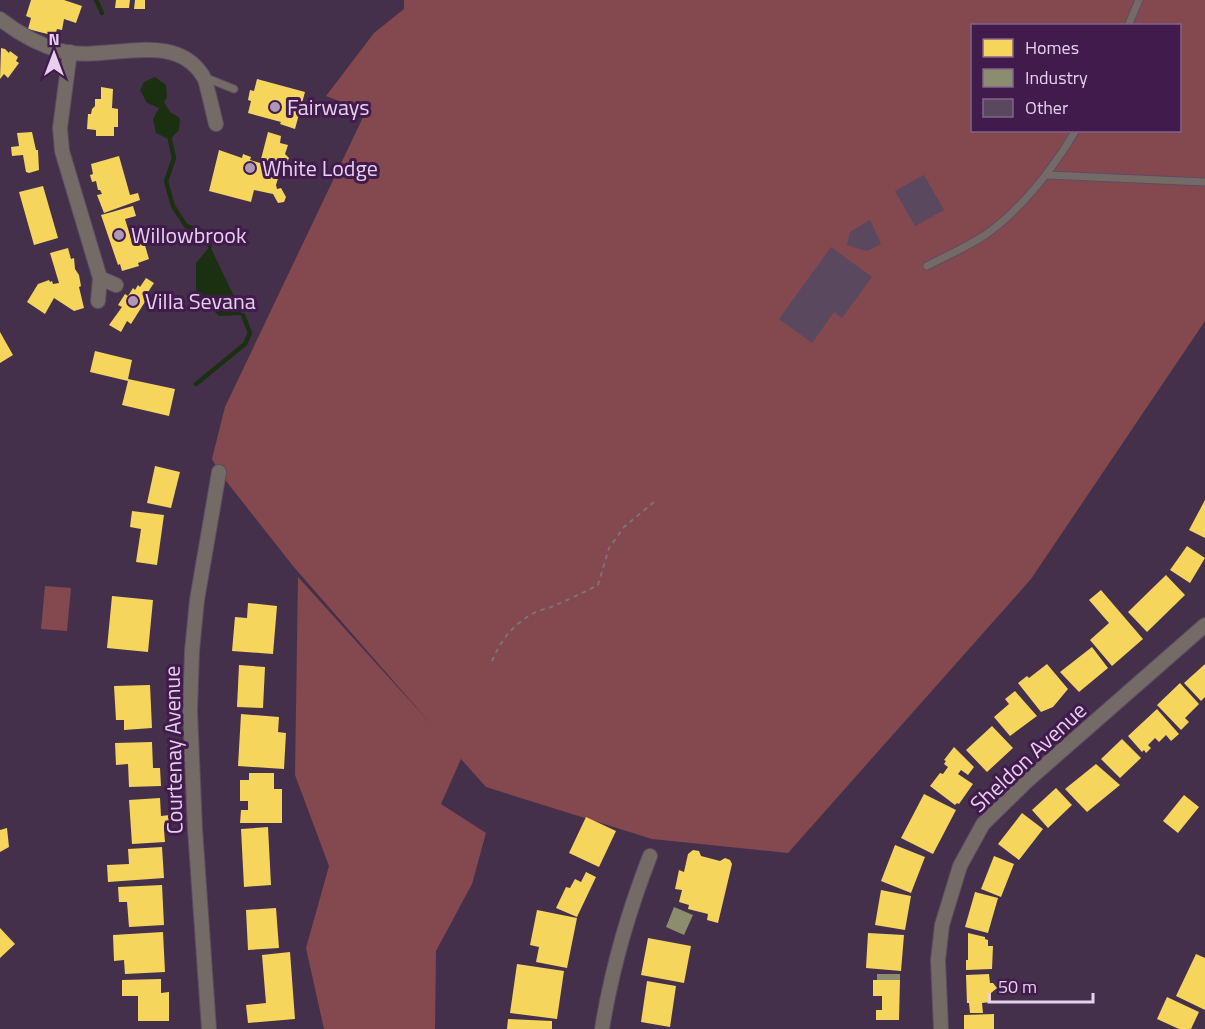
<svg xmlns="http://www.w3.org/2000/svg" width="1205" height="1029" viewBox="0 0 1205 1029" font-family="'Titillium Web',sans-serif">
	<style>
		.green { fill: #84484f; fill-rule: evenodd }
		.water { fill: #1a3011 }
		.homes { fill: #f6d55c }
		.industry { fill: #8c8c6e }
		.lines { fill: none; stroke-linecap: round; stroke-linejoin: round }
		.stream { stroke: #1a3011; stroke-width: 4.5 }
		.building { fill: #59485e }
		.lane-casing { stroke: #5e4c63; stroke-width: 9 }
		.street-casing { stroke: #5e4c63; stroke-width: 16 }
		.path { stroke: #7d7276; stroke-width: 2; stroke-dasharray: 4.5 4.5; stroke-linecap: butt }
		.lane { stroke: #756b66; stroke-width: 7 }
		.street { stroke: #756b66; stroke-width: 14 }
		.poi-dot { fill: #ae98b5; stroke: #401b4c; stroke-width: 2 }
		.labels { text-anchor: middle; stroke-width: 6; stroke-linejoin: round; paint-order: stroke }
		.poi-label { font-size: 22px; fill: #e6d0ed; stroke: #401b4c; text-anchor: start }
		.street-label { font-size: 22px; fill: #e6d0ed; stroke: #401b4c }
	</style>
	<rect width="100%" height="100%" fill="#45304c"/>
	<!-- green -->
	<path class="green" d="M 404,0 L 1205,0 L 1205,321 L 1031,579 L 788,853 L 652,839 L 486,787 L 461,759 L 441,804 L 486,833 L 472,884 L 436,951 L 435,1029 L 324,1029 L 306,948 L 329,866 L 295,775 L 298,577 L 431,724 L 293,566 L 219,472 L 212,459 L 225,407 L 366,111 L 326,96 L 374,33 L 404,9 ZM 972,26 L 1180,26 L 1180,130 L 972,130 Z
		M 45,586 L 71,588 L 67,631 L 41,629 Z"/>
	<!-- water -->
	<path class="water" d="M 155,77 L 166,85 L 167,98 L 164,102 L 170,112 L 180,118 L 179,130 L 170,140 L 156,133 L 153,119 L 159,108 L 147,103 L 140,90 L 144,82 Z
		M 210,246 L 243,315 L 219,316 L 196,294 L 196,263 Z"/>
	<!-- homes -->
	<path class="homes" d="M 31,0 L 64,0 L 82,6 L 76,23 L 64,19 L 62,30 L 57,29 L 55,36 L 28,29 L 31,18 L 26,16 Z
		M 116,0 L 130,0 L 129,8 L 115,8 Z
		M 135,0 L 145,0 L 145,9 L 134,9 Z
		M 1,48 L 5,49 L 9,53 L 10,51 L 18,57 L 16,61 L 19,63 L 8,78 L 4,74 L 0,79 Z
		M 257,79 L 305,92 L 295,129 L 280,124 L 281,122 L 248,113 L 251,101 L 248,100 L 250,90 L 254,91 Z
		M 101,87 L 113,89 L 112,108 L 118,109 L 118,127 L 114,127 L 114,136 L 96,136 L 96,130 L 87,129 L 88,114 L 91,114 L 92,109 L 95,106 L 95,99 L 101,99 Z
		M 32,132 L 36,150 L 38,150 L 39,170 L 29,173 L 26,172 L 23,155 L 12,156 L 11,147 L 19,146 L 17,133 Z
		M 268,132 L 281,136 L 280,143 L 288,145 L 285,154 L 289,158 L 287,162 L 282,163 L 282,165 L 286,170 L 285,174 L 279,175 L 276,185 L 277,189 L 281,188 L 286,197 L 284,202 L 278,203 L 273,194 L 254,190 L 251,202 L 209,191 L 219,150 L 242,158 L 243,154 L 251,157 L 250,160 L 260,163 Z
		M 119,156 L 130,195 L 138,193 L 140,200 L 104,213 L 97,195 L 102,194 L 100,190 L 98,190 L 96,181 L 92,182 L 90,175 L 93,174 L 91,164 Z
		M 43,186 L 58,238 L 34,245 L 19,192 Z
		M 133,206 L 136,216 L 125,219 L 133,245 L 144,242 L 149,259 L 138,263 L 139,266 L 122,271 L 120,264 L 118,265 L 101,215 Z
		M 68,248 L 71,259 L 74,258 L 75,269 L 79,275 L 81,286 L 79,287 L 84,308 L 74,311 L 54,298 L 45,314 L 27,302 L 38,284 L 49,280 L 50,282 L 52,281 L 53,284 L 59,283 L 50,253 Z
		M 146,278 L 154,283 L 146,295 L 148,297 L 131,324 L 127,321 L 121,332 L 109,325 L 122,307 L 118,305 L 125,294 L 128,296 L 133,288 L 135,290 L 138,285 L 140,287 Z
		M 0,332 L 13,355 L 0,363 Z
		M 95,351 L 132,360 L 128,379 L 175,389 L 169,416 L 122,405 L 128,381 L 90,372 Z
		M 155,466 L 180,472 L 171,508 L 147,503 Z
		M 1205,500 L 1205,538 L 1189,530 Z
		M 132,511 L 164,515 L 157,565 L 136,562 L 141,529 L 130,527 Z
		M 1187,546 L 1205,558 L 1190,583 L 1170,570 Z
		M 1166,575 L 1185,595 L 1147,632 L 1128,612 Z
		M 1101,590 L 1143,639 L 1112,666 L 1090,640 L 1109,623 L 1089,600 Z
		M 112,596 L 153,600 L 148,652 L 107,648 Z
		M 248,603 L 277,606 L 273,654 L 232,651 L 235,617 L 247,618 Z
		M 1092,647 L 1108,668 L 1079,692 L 1060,672 Z
		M 1047,664 L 1068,689 L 1053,707 L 1041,712 L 1018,683 L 1027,676 L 1029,678 Z
		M 1205,664 L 1205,697 L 1201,701 L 1184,683 Z
		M 239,665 L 265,667 L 263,708 L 237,707 Z
		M 1180,683 L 1199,704 L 1185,718 L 1189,722 L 1181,730 L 1157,705 Z
		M 150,685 L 152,728 L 124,730 L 124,720 L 116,720 L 114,686 Z
		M 1015,691 L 1037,716 L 1010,736 L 994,717 L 1009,704 L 1005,699 Z
		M 1157,709 L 1179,734 L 1171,741 L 1166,735 L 1159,742 L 1155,738 L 1148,745 L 1151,748 L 1146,753 L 1144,750 L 1142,752 L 1128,736 Z
		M 241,714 L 279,717 L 278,732 L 286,733 L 284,769 L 238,766 Z
		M 992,726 L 1013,748 L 987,772 L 966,750 Z
		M 1122,739 L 1141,758 L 1120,778 L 1101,759 Z
		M 152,742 L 153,768 L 160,768 L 161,786 L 129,787 L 128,764 L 116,765 L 115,743 Z
		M 954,747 L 974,767 L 968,775 L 961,770 L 958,774 L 973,784 L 959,804 L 957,803 L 955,805 L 930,786 L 940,773 L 943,774 L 948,767 L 944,764 L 946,761 L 944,760 Z
		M 1096,764 L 1120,785 L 1087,812 L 1065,789 Z
		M 249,773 L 274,773 L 274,789 L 282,789 L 282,823 L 240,823 L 241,810 L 248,810 L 248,801 L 240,801 L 240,780 L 249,780 Z
		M 1056,788 L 1072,805 L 1048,828 L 1032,810 Z
		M 924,794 L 956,810 L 933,854 L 901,838 Z
		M 1184,795 L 1199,807 L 1178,833 L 1163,821 Z
		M 160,798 L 161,816 L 170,815 L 171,828 L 164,829 L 165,842 L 132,844 L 129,800 Z
		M 1022,813 L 1043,829 L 1019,860 L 998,844 Z
		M 586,817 L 616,831 L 599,867 L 569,853 Z
		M 268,827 L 271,885 L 244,887 L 241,829 Z
		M 7,828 L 9,847 L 0,852 L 0,830 Z
		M 895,845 L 925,857 L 911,893 L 881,881 Z
		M 162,847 L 164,878 L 108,882 L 107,865 L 129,864 L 128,849 Z
		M 693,850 L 699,851 L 701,856 L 720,861 L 725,858 L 730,860 L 732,864 L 718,923 L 707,920 L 708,914 L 688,909 L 689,905 L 679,902 L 682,890 L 675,889 L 679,870 L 684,872 L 688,854 Z
		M 994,856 L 1014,864 L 1001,897 L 981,889 Z
		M 586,872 L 596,877 L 577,917 L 556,908 L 566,887 L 570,888 L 575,879 L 581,882 Z
		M 162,885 L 164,925 L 129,927 L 127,902 L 119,902 L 118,887 Z
		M 881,890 L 911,896 L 905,930 L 875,925 Z
		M 975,892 L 998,898 L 988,933 L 965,927 Z
		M 276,908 L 279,948 L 248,950 L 246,910 Z
		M 537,910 L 577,918 L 567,968 L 536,962 L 539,947 L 530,945 Z
		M 0,928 L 15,944 L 0,958 Z
		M 163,932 L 165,972 L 125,974 L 124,960 L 114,961 L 113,935 Z
		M 868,933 L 904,935 L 901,971 L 866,968 Z
		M 968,933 L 985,937 L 985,939 L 988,940 L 988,946 L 993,946 L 992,969 L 966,970 L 966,960 L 968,960 Z
		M 648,938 L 691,946 L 684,983 L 641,975 Z
		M 290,952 L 295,1019 L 248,1023 L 246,1005 L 266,1003 L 262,955 Z
		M 1196,954 L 1205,958 L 1205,1010 L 1176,996 Z
		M 517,964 L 564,971 L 557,1019 L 510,1013 Z
		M 989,974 L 990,983 L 993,983 L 997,988 L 991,993 L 991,1002 L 982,1003 L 983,1013 L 970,1013 L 969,1003 L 967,1003 L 966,975 Z
		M 161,979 L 161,993 L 169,992 L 169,1021 L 138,1021 L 138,996 L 122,996 L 122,980 Z
		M 873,980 L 900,980 L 899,1020 L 876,1020 L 876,1010 L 882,1010 L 882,996 L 873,996 Z
		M 647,981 L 676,986 L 670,1027 L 641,1022 Z
		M 1167,997 L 1199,1012 L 1191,1029 L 1179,1029 L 1157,1019 Z
		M 994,1014 L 994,1029 L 964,1029 L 964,1015 Z
		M 508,1019 L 552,1021 L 552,1029 L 507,1029 Z"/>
	<!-- industry -->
	<path class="industry" d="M 674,907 L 693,915 L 684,935 L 666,927 Z
		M 877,974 L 900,974 L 900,980 L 877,980 Z"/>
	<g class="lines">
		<!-- stream -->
		<path class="stream" d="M 96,0 L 102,13
			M 170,140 L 174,158 L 166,181 L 173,206 L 186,226 L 204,232 L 210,246
			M 196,384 L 245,344 L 250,333 L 243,315"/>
	</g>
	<!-- building -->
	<path class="building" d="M 924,175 L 944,210 L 915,226 L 895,191 Z
		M 870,220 L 881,244 L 867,251 L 847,245 L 850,232 Z
		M 831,247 L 872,277 L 842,318 L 834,312 L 812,343 L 779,319 Z"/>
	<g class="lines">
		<defs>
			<path id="lane" d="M 1128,26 L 1139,0
				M 204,77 L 234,89
				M 1047,175 L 1205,182
				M 927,266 C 946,256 967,247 985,235 C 1023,208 1052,170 1076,130"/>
			<path id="street" d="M 0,19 C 18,33 39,45 61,51 C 105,63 173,28 203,76 C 206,79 214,117 216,124
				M 70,52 L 60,128 L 62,151 L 100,278 L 98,301
				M 100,278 L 116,285
				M 209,1029 L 195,829 L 190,711 L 192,651 L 197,600 L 219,472
				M 602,1029 C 612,967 627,915 650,856
				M 941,1029 L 938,960 L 942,925 L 960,866 L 983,824 L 1027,781 L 1205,625"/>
		</defs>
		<!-- lane casing -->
		<use href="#lane" class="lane-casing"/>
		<!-- street casing -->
		<use href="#street" class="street-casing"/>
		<!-- path -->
		<path class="path" d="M 492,661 C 501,639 516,621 538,611 C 544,609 550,608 556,605 C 570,599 584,592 598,585 L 609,548 L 624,527 L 654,502"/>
		<!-- lane -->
		<use href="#lane" class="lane"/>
		<!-- street -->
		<use href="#street" class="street"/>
	</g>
	<!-- markers -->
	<g class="poi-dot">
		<circle cx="275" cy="107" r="6"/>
		<circle cx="250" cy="168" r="6"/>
		<circle cx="119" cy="235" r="6"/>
		<circle cx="133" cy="301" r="6"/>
	</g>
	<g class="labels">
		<!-- poi labels -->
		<g class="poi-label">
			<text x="287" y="115">Fairways</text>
			<text x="262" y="176">White Lodge</text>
			<text x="131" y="243">Willowbrook</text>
			<text x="145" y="309">Villa Sevana</text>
		</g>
		<!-- street labels -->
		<g class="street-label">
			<text transform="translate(173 750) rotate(-91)" y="8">Courtenay Avenue</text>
			<text transform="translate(1028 757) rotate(-43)" y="8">Sheldon Avenue</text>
		</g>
	</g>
	<!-- legend -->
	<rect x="971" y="24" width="210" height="108" fill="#401b4c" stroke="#82638c" stroke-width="1.5"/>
	<rect x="983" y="39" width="30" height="18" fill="#f6d55c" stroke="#82638c" stroke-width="1.5"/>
	<text x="1025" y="54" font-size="18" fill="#e6d0ed">Homes</text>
	<rect x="983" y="69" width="30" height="18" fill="#8c8c6e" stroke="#82638c" stroke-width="1.5"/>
	<text x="1025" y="84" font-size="18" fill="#e6d0ed">Industry</text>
	<rect x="983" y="99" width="30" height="18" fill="#59485e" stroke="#82638c" stroke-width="1.5"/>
	<text x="1025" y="114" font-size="18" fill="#e6d0ed">Other</text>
	<!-- north arrow -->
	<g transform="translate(54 54)" stroke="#401b4c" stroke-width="4.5" paint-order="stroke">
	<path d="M0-4.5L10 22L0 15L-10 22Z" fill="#e6d0ed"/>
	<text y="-9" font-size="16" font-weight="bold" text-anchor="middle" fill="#e6d0ed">N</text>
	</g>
	<!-- scale -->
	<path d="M989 993v9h104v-9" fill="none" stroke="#e6d0ed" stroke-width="3"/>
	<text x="998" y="993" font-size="18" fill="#e6d0ed" stroke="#401b4c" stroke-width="4.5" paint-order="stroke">50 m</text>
</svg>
